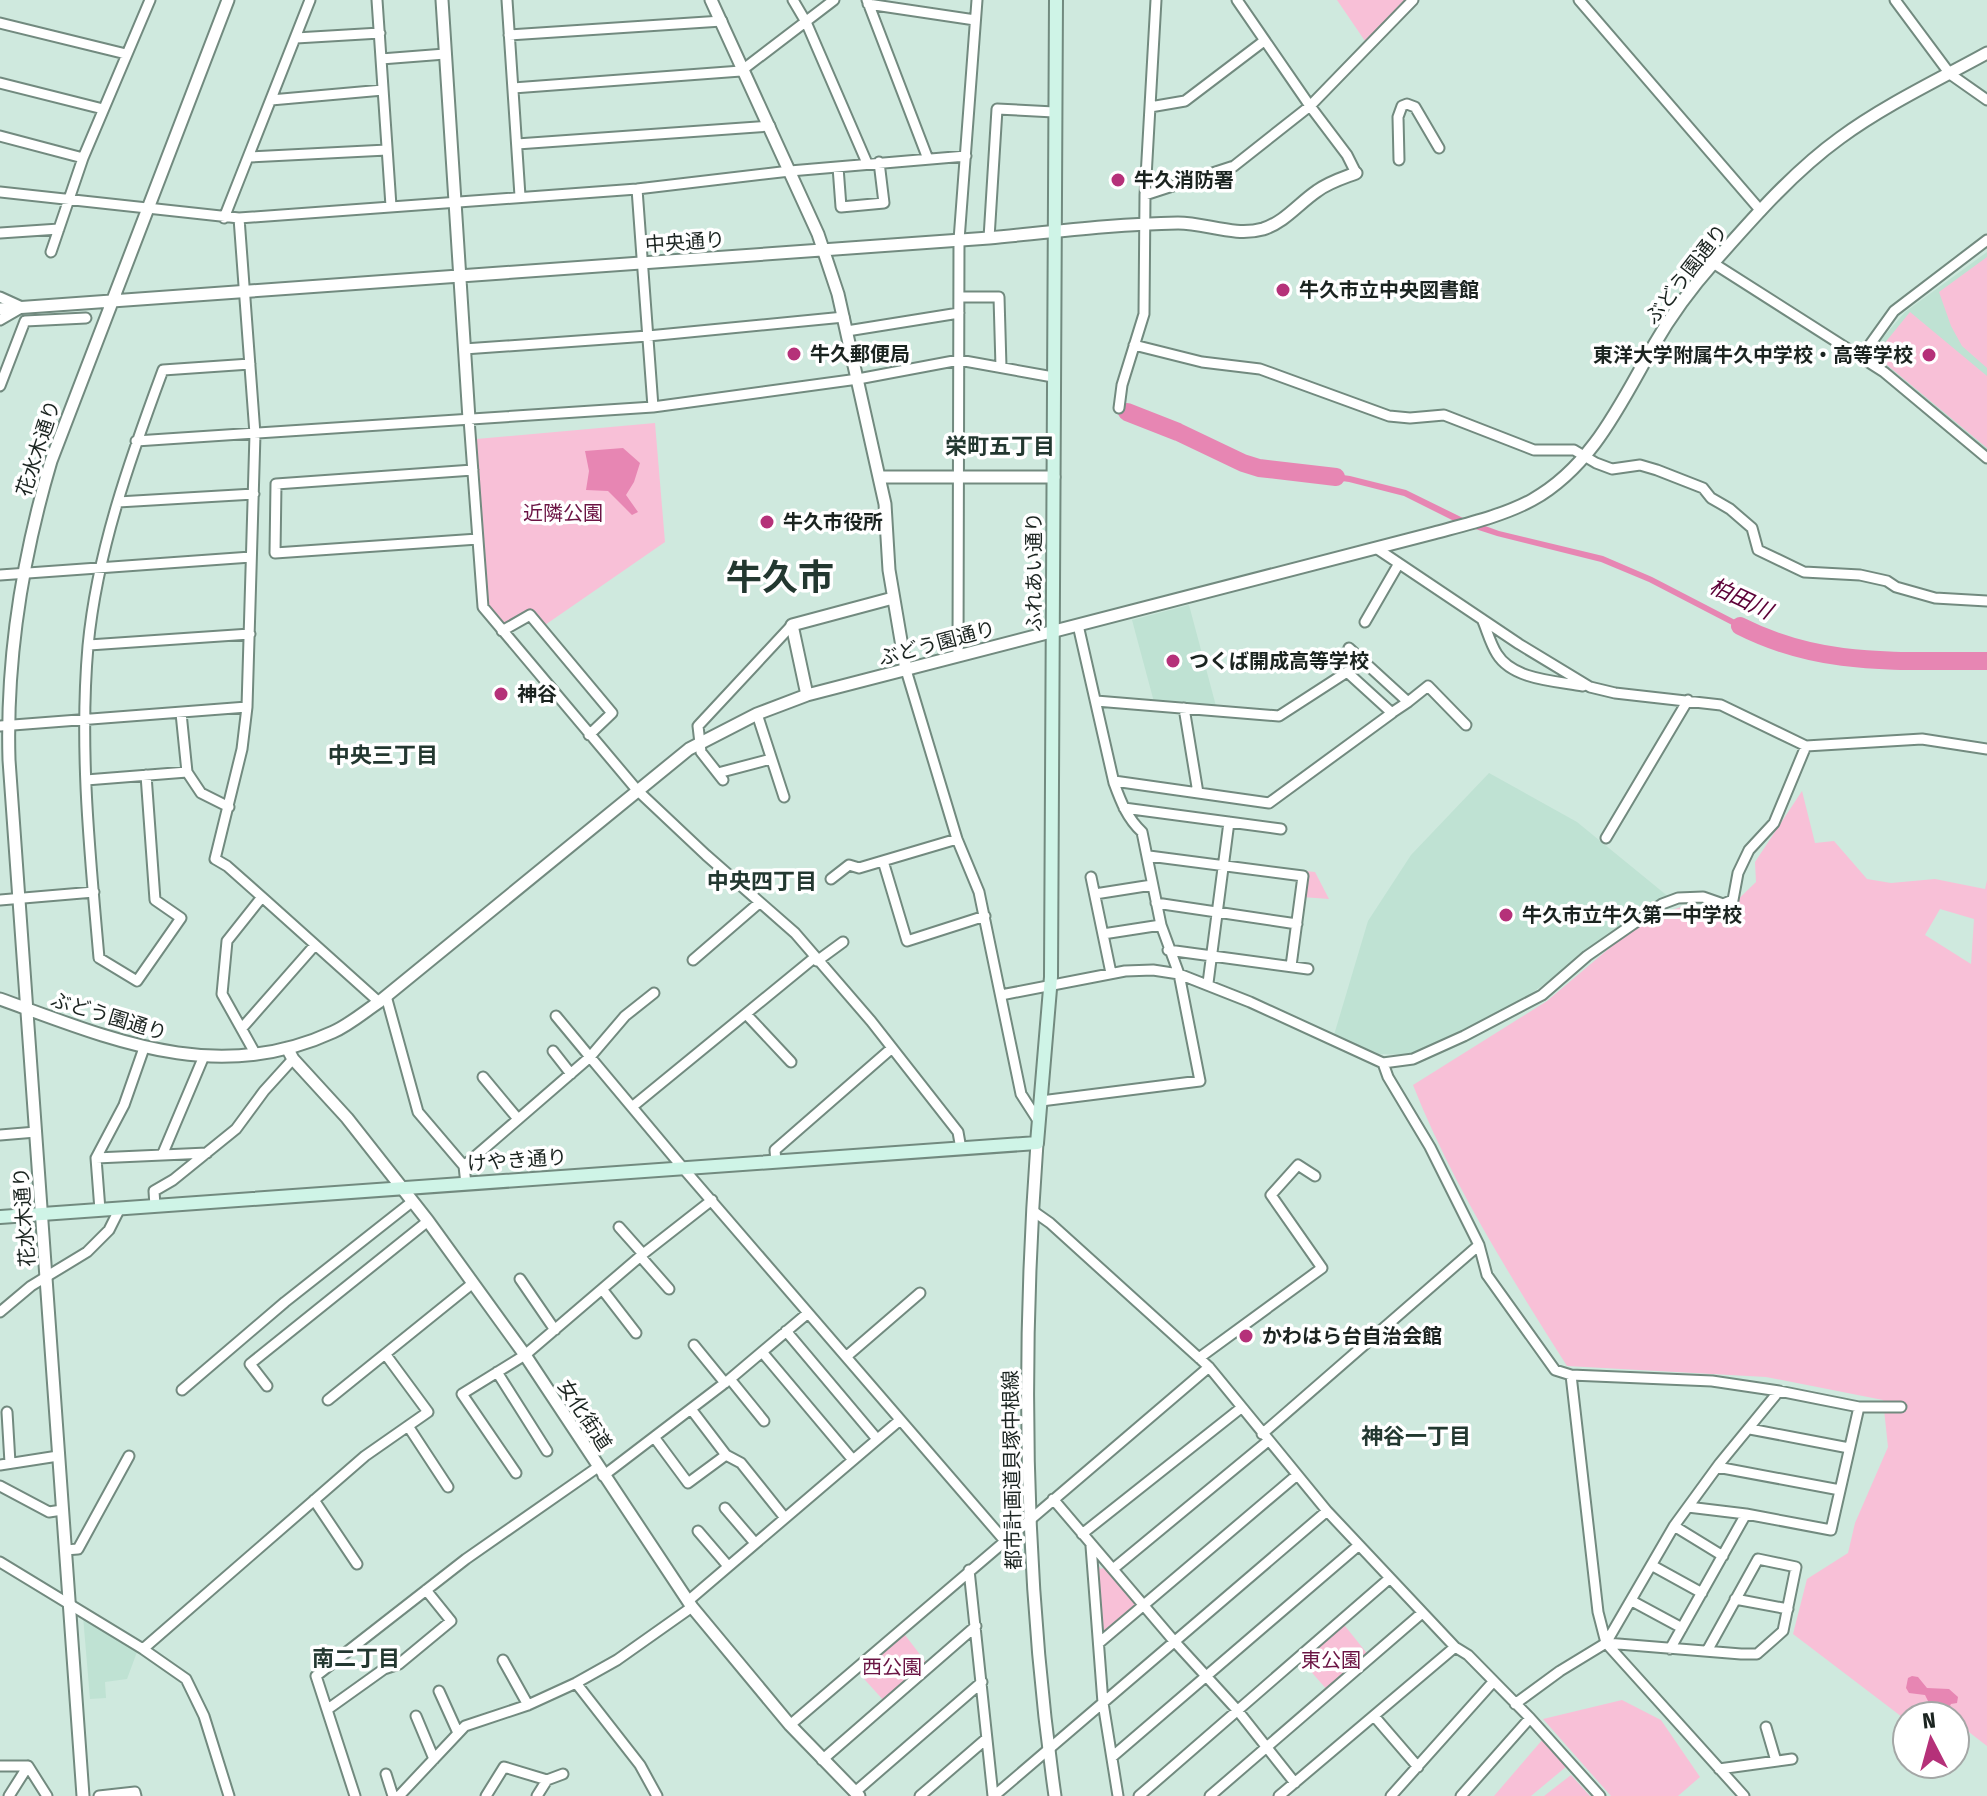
<svg xmlns="http://www.w3.org/2000/svg" width="1987" height="1796" viewBox="0 0 1987 1796" font-family="'Fira Sans Condensed','Noto Sans JP',sans-serif">
	<style>
		.built { fill: #bfe2d3 }
		.green { fill: #f8c0d7; fill-rule: evenodd }
		.water { fill: #e786b3 }
		.lines { fill: none; stroke-linecap: round; stroke-linejoin: round }
		.river { stroke: #e786b3; stroke-width: 18 }
		.minor-casing { stroke: #728a7f; stroke-width: 13 }
		.tertiary-casing { stroke: #728a7f; stroke-width: 15 }
		.secondary-casing { stroke: #728a7f; stroke-width: 16 }
		.minor { stroke: #fff; stroke-width: 9 }
		.tertiary { stroke: #fff; stroke-width: 11 }
		.secondary { stroke: #cff4e7; stroke-width: 12 }
		.poi-dot { fill: #b53179; stroke: #fff; stroke-width: 3 }
		.labels { text-anchor: middle; stroke-width: 7; stroke-linejoin: round; paint-order: stroke }
		.poi-label { font-size: 20px; font-weight: bold; fill: #1b2420; stroke: #fff; text-anchor: start }
		.street-label { font-size: 20px; fill: #1b2420; stroke: #fff }
		.park-label { font-size: 20px; fill: #6b1444; stroke: #fff }
		.neighbourhood-label { font-size: 22px; font-weight: bold; fill: #233830; stroke: #fff }
		.water-label { font-size: 22px; font-style: italic; fill: #5b0037; stroke: #fff }
		.town-label { font-size: 36px; font-weight: bold; fill: #233830; stroke: #fff }
	</style>
	<rect width="100%" height="100%" fill="#cfe9de"/>
	<!-- built -->
	<path class="built" d="M 1987,252 L 1987,451 L 1917,392 L 1871,358 L 1871,351 L 1905,312 Z
		M 1189,605 L 1216,706 L 1154,702 L 1132,620 Z
		M 1489,773 L 1577,822 L 1670,898 L 1623,926 L 1528,996 L 1414,1055 L 1380,1054 L 1334,1035 L 1368,921 L 1411,855 Z
		M 83,1616 L 137,1652 L 127,1679 L 105,1682 L 106,1698 L 90,1699 Z"/>
	<!-- green -->
	<path class="green" d="M 1337,0 L 1406,0 L 1365,41 Z
		M 1987,257 L 1987,368 L 1962,346 L 1951,326 L 1939,292 Z
		M 1910,312 L 1987,376 L 1987,448 L 1875,355 Z
		M 655,423 L 665,542 L 545,625 L 531,609 L 503,624 L 488,607 L 476,439 Z
		M 1802,791 L 1815,843 L 1834,841 L 1867,879 L 1891,883 L 1935,879 L 1985,889 L 1987,880 L 1987,1746 L 1965,1729 L 1955,1727 L 1955,1716 L 1907,1716 L 1906,1720 L 1793,1634 L 1807,1579 L 1848,1553 L 1855,1523 L 1888,1447 L 1883,1400 L 1766,1377 L 1567,1366 C 1510,1276 1452,1184 1413,1085 L 1547,1001 L 1619,940 L 1657,915 L 1690,904 L 1725,912 L 1756,882 L 1755,862 ZM 1940,909 L 1974,919 L 1971,964 L 1925,935 Z
		M 1305,871 L 1315,872 L 1329,899 L 1302,897 Z
		M 1095,1561 L 1101,1569 L 1106,1566 L 1138,1604 L 1101,1635 Z
		M 1341,1621 L 1370,1657 L 1329,1692 L 1299,1658 Z
		M 902,1631 L 928,1665 L 885,1702 L 856,1670 Z
		M 1622,1700 L 1661,1720 L 1700,1777 L 1678,1796 L 1611,1796 L 1543,1719 Z
		M 1543,1739 L 1567,1766 L 1531,1796 L 1494,1796 Z
		M 1571,1775 L 1590,1796 L 1544,1796 Z"/>
	<!-- water -->
	<path class="water" d="M 623,448 L 640,463 L 634,482 L 626,495 L 638,512 L 632,515 L 608,491 L 586,490 L 589,471 L 585,451 Z
		M 1314,471 L 1350,476 L 1406,490 L 1463,518 L 1499,531 L 1603,556 L 1652,577 L 1764,635 L 1761,640 L 1649,582 L 1601,562 L 1497,536 L 1460,524 L 1404,496 L 1349,482 L 1313,477 Z
		M 1912,1676 L 1918,1677 L 1927,1688 L 1949,1689 L 1958,1697 L 1957,1703 L 1951,1704 L 1946,1714 L 1940,1715 L 1930,1705 L 1925,1695 L 1909,1693 L 1906,1688 L 1908,1678 Z"/>
	<g class="lines">
		<!-- river -->
		<path class="river" d="M 1127,412 L 1178,432 L 1243,463 L 1259,468 L 1336,477
			M 1740,626 C 1823,668 1897,660 1987,661"/>
		<defs>
			<path id="minor" d="M 377,0 L 391,206
				M 507,0 L 520,196
				M 793,0 L 806,22 L 867,163
				M 867,0 L 928,159
				M 1237,0 L 1310,106 L 1347,155 L 1356,173
				M 1579,0 L 1761,211
				M 1895,0 L 1950,74 L 1987,100
				M 868,4 L 975,20
				M 0,23 L 126,54
				M 509,35 L 722,21
				M 296,38 L 380,33
				M 381,59 L 445,54
				M 0,83 L 103,109
				M 513,88 L 741,71 L 834,0
				M 271,100 L 383,90
				M 1150,107 L 1185,101 L 1264,41
				M 0,136 L 83,158
				M 517,144 L 770,126
				M 250,157 L 387,150
				M 1399,160 L 1398,117 L 1402,106 L 1407,104 L 1415,107 L 1439,148
				M 838,167 L 841,207 L 884,203 L 879,162
				M 637,189 L 653,407
				M 0,192 L 239,218 L 637,189 L 790,171 L 966,156
				M 1145,195 L 1234,166 L 1310,106 L 1413,0
				M 224,218 L 310,0
				M 239,218 L 255,434 L 247,707 L 242,749 L 215,859 L 227,866 L 262,897 L 227,941 L 222,994 L 255,1053
				M 0,233 L 59,229
				M 989,238 L 997,109 L 1054,112
				M 51,252 L 83,158 L 150,0
				M 1713,263 L 1884,372 L 1987,458
				M 0,297 L 22,307
				M 959,297 L 999,297 L 1001,367
				M 0,320 L 19,309
				M 847,331 L 959,313
				M 1134,345 L 1202,362 L 1260,369 L 1389,416 L 1410,418 L 1444,415 L 1534,450 L 1574,450 L 1596,463 L 1612,469 L 1640,465 L 1657,470 L 1703,488 L 1711,498 L 1730,509 L 1752,528 L 1758,550 L 1804,572 L 1860,575 L 1887,581 L 1896,587 L 1935,598 L 1987,601
				M 464,349 L 648,336 L 844,317
				M 1861,357 L 1894,311 L 1987,240
				M 0,386 L 25,321 L 86,318
				M 1119,408 L 1122,385 L 1144,314 L 1145,195 L 1156,0
				M 469,419 L 483,607 L 637,790 L 706,855 L 795,933 L 871,1021 L 958,1132 L 961,1149
				M 136,441 L 653,407 L 858,379 L 959,360 L 1053,377
				M 473,470 L 276,484 L 275,553 L 478,539
				M 118,502 L 254,494
				M 1376,548 L 1519,644 L 1590,687 L 1615,693 L 1721,705 L 1806,746 L 1922,739 L 1987,749
				M 0,575 L 251,557
				M 1482,619 C 1487,630 1490,643 1497,654 C 1513,680 1556,681 1583,686
				M 1365,622 L 1398,565
				M 502,631 L 530,615 L 612,713 L 589,735
				M 89,645 L 250,634
				M 1349,648 L 1408,702 L 1390,714
				M 958,656 L 959,240 L 977,0
				M 906,670 L 957,839 L 979,892 L 1021,1094 L 1039,1122
				M 1096,701 L 1279,716 L 1347,672 L 1392,713 L 1269,803 L 1114,781
				M 1408,702 L 1428,686 L 1466,725
				M 1184,708 L 1198,793
				M 181,713 L 187,772 L 201,793 L 229,807
				M 757,714 L 784,797
				M 0,726 L 247,707
				M 718,773 L 771,759
				M 146,775 L 155,900 L 181,918 L 137,981 L 99,958 C 90,855 79,750 88,646 C 97,551 130,459 163,370 L 250,364
				M 86,780 L 187,772
				M 723,780 L 701,752 L 698,726 L 792,625
				M 1124,808 L 1281,829
				M 1606,838 L 1688,700
				M 1149,856 L 1303,876 L 1291,966
				M 883,861 L 907,941 L 985,916
				M 1091,877 L 1111,973
				M 831,879 L 849,865 L 859,868 L 957,839
				M 1095,894 L 1152,885
				M 262,897 L 379,1002
				M 0,900 L 94,892
				M 1156,903 L 1297,924
				M 1103,934 L 1161,925
				M 1168,950 L 1308,969
				M 693,960 L 759,903
				M 817,961 L 843,942
				M 1208,983 L 1229,822
				M 1001,995 L 1125,971 L 1153,970 L 1179,974 L 1250,1002 L 1383,1063 L 1388,1077 L 1430,1147 L 1479,1245 L 1487,1275 L 1555,1370 L 1571,1375 L 1712,1381 L 1779,1391 L 1859,1407 L 1901,1407
				M 386,996 L 418,1112 L 464,1166 L 466,1184
				M 746,1014 L 791,1062
				M 556,1016 L 590,1057 L 625,1016 L 654,993
				M 242,1028 L 315,945
				M 553,1051 L 571,1074
				M 1383,1063 L 1413,1059 L 1464,1036 L 1542,995 L 1587,956 L 1662,904 L 1678,898 L 1703,897 L 1723,904 L 1733,900 L 1738,873 L 1749,850 L 1774,823 L 1806,746
				M 483,1077 L 518,1119
				M 1041,1101 L 1200,1081 L 1179,974 L 1161,925 L 1142,832 C 1127,818 1121,802 1114,783 L 1078,625
				M 632,1107 L 814,958
				M 0,1135 L 36,1132
				M 163,1153 L 204,1056
				M 96,1158 L 207,1153
				M 776,1162 L 775,1150 L 892,1048
				M 464,1166 L 590,1057 L 683,1168 L 1005,1541
				M 155,1206 L 154,1191 L 173,1180 L 236,1129 L 264,1091 L 293,1059
				M 100,1210 L 96,1158 L 124,1105 L 144,1048
				M 1033,1211 L 1050,1223 L 1209,1367 L 1327,1511 L 1455,1647 L 1468,1655 L 1530,1718 L 1600,1796
				M 619,1227 L 643,1254
				M 640,1256 L 669,1289
				M 520,1279 L 555,1330
				M 602,1289 L 636,1333
				M 0,1312 L 31,1286 L 87,1252 L 109,1230 L 120,1208
				M 786,1331 L 877,1439
				M 694,1345 L 725,1383
				M 762,1352 L 853,1460
				M 847,1356 L 920,1293
				M 1199,1358 L 1322,1268 L 1271,1195 L 1298,1165 L 1315,1176
				M 497,1372 L 547,1451
				M 1571,1375 L 1598,1612 L 1606,1643 L 1744,1796
				M 730,1379 L 764,1421
				M 267,1386 L 250,1364 L 428,1221
				M 182,1390 L 285,1302 L 413,1201
				M 328,1400 L 473,1283
				M 7,1412 L 10,1463
				M 408,1426 L 448,1487
				M 1750,1429 L 1849,1448
				M 1262,1434 L 1479,1245
				M 654,1437 L 688,1483 L 726,1455 L 691,1409
				M 726,1455 L 741,1463 L 785,1518
				M 0,1465 L 58,1456
				M 1717,1467 L 1840,1490
				M 516,1473 L 462,1394 L 525,1355 L 643,1254 L 712,1200
				M 603,1476 L 730,1379 L 808,1313
				M 0,1486 L 49,1512 L 62,1510
				M 1053,1499 L 1174,1641 L 1238,1711 L 1295,1783
				M 314,1500 L 357,1564
				M 1688,1507 L 1746,1514 L 1831,1530 L 1859,1407
				M 725,1508 L 755,1543
				M 1674,1526 L 1723,1556
				M 698,1531 L 728,1566
				M 1082,1534 L 1241,1408
				M 1091,1546 L 1103,1703 L 1118,1796
				M 65,1550 L 78,1549 L 129,1456
				M 0,1562 L 143,1649 L 186,1679 L 204,1716 L 229,1796
				M 1653,1566 L 1702,1593
				M 1113,1569 L 1268,1441
				M 969,1570 L 993,1796
				M 1735,1599 L 1788,1609
				M 688,1601 L 900,1420
				M 1632,1601 L 1682,1628
				M 1099,1643 L 1297,1475
				M 1606,1643 L 1741,1654 L 1757,1654 L 1783,1631 L 1796,1567 L 1758,1559 L 1707,1651
				M 143,1649 L 365,1456 L 428,1412 L 386,1355
				M 1670,1649 L 1746,1514
				M 503,1660 L 528,1705
				M 576,1683 L 640,1765 L 657,1796
				M 439,1691 L 458,1733
				M 1515,1704 L 1560,1671 L 1606,1643 L 1674,1526 L 1720,1463 L 1779,1391
				M 328,1709 L 384,1669 L 399,1664 L 451,1621 L 426,1590
				M 416,1716 L 434,1759
				M 1374,1716 L 1418,1767
				M 790,1725 L 1209,1367
				M 1766,1727 L 1776,1761
				M 1112,1757 L 1359,1545
				M 822,1760 L 976,1626
				M 0,1766 L 28,1766 L 47,1796
				M 1719,1769 L 1792,1759
				M 386,1774 L 393,1796
				M 547,1780 L 563,1774
				M 855,1792 L 982,1682
				M 9,1796 L 28,1766
				M 99,1796 L 135,1792 L 136,1796
				M 355,1796 L 316,1676 L 466,1559 L 598,1467
				M 399,1796 L 465,1726 L 528,1705 L 576,1683 L 617,1660 L 692,1607
				M 486,1796 L 504,1767 L 547,1780 L 537,1796
				M 920,1796 L 986,1739
				M 994,1796 L 1327,1511
				M 1139,1796 L 1390,1578
				M 1210,1796 L 1422,1613
				M 1279,1796 L 1455,1647
				M 1391,1796 L 1493,1682
				M 1461,1796 L 1530,1718"/>
			<path id="tertiary" d="M 442,0 L 469,419
				M 711,0 L 818,234 L 838,294 L 885,504 L 889,570 L 906,670
				M 0,309 L 989,238 C 1052,232 1115,224 1178,223 C 1206,223 1234,237 1263,229 C 1285,222 1298,204 1317,191 C 1329,182 1343,178 1356,173
				M 880,477 L 1054,477
				M 807,695 L 792,625 L 893,598
				M 0,999 C 111,1039 216,1086 333,1032 C 349,1025 364,1012 379,1002 L 689,749 L 757,714 L 807,695 L 1434,533 C 1467,524 1502,516 1532,500 C 1593,466 1621,402 1654,345 C 1671,315 1692,287 1715,261 C 1753,218 1793,172 1840,138 C 1885,105 1938,80 1987,53
				M 287,1048 L 293,1059 L 347,1118 L 428,1221 L 525,1355 L 692,1607 L 790,1725 L 859,1796
				M 1037,1143 C 1021,1362 1024,1579 1055,1796
				M 83,1796 L 9,760 C 6,658 22,559 51,461 L 228,0"/>
			<path id="secondary" d="M 0,1217 L 1037,1143 L 1051,977 L 1056,0"/>
		</defs>
		<!-- minor casing -->
		<use href="#minor" class="minor-casing"/>
		<!-- tertiary casing -->
		<use href="#tertiary" class="tertiary-casing"/>
		<!-- secondary casing -->
		<use href="#secondary" class="secondary-casing"/>
		<!-- minor -->
		<use href="#minor" class="minor"/>
		<!-- tertiary -->
		<use href="#tertiary" class="tertiary"/>
		<!-- secondary -->
		<use href="#secondary" class="secondary"/>
	</g>
	<!-- markers -->
	<g class="poi-dot">
		<circle cx="1118" cy="180" r="8"/>
		<circle cx="1283" cy="290" r="8"/>
		<circle cx="794" cy="354" r="8"/>
		<circle cx="1929" cy="355" r="8"/>
		<circle cx="767" cy="522" r="8"/>
		<circle cx="1173" cy="661" r="8"/>
		<circle cx="501" cy="694" r="8"/>
		<circle cx="1506" cy="915" r="8"/>
		<circle cx="1246" cy="1336" r="8"/>
	</g>
	<g class="labels">
		<!-- poi labels -->
		<g class="poi-label">
			<text x="1134" y="187">牛久消防署</text>
			<text x="1299" y="297">牛久市立中央図書館</text>
			<text x="810" y="361">牛久郵便局</text>
			<text x="1913" y="362" text-anchor="end">東洋大学附属牛久中学校・高等学校</text>
			<text x="783" y="529">牛久市役所</text>
			<text x="1189" y="668">つくば開成高等学校</text>
			<text x="517" y="701">神谷</text>
			<text x="1522" y="922">牛久市立牛久第一中学校</text>
			<text x="1262" y="1343">かわはら台自治会館</text>
		</g>
		<!-- street labels -->
		<g class="street-label">
			<text transform="translate(685 242) rotate(-4)" y="7">中央通り</text>
			<text transform="translate(1686 274) rotate(-52)" y="7">ぶどう園通り</text>
			<text transform="translate(38 448) rotate(-72)" y="7">花水木通り</text>
			<text transform="translate(1034 572) rotate(-90)" y="7">ふれあい通り</text>
			<text transform="translate(937 643) rotate(-15)" y="7">ぶどう園通り</text>
			<text transform="translate(109 1016) rotate(17)" y="7">ぶどう園通り</text>
			<text transform="translate(517 1160) rotate(-4)" y="7">けやき通り</text>
			<text transform="translate(24 1217) rotate(-94)" y="7">花水木通り</text>
			<text transform="translate(585 1415) rotate(57)" y="7">女化街道</text>
			<text transform="translate(1012 1470) rotate(-91)" y="7">都市計画道貝塚中根線</text>
		</g>
		<!-- park labels -->
		<g class="park-label">
			<text x="563" y="520">近隣公園</text>
			<text x="1331" y="1667">東公園</text>
			<text x="892" y="1674">西公園</text>
		</g>
		<!-- neighbourhood labels -->
		<g class="neighbourhood-label">
			<text x="1000" y="454">栄町五丁目</text>
			<text x="383" y="763">中央三丁目</text>
			<text x="762" y="889">中央四丁目</text>
			<text x="1416" y="1444">神谷一丁目</text>
			<text x="356" y="1666">南二丁目</text>
		</g>
		<!-- water labels -->
		<g class="water-label">
			<text transform="translate(1741 598) rotate(25)" y="8">柏田川</text>
		</g>
		<!-- town labels -->
		<g class="town-label">
			<text x="780" y="590">牛久市</text>
		</g>
	</g>
	<!-- north arrow -->
	<g transform="translate(1931 1740) rotate(354)"><circle r="38" fill="#ffffff" stroke="#a4a7a6" stroke-width="2"/>
	<path d="M0-6L14 30L0 20L-14 30Z" fill="#b53179"/>
	<text y="-12" font-size="22" font-weight="bold" text-anchor="middle" fill="#1b2420">N</text>
	</g>
</svg>
